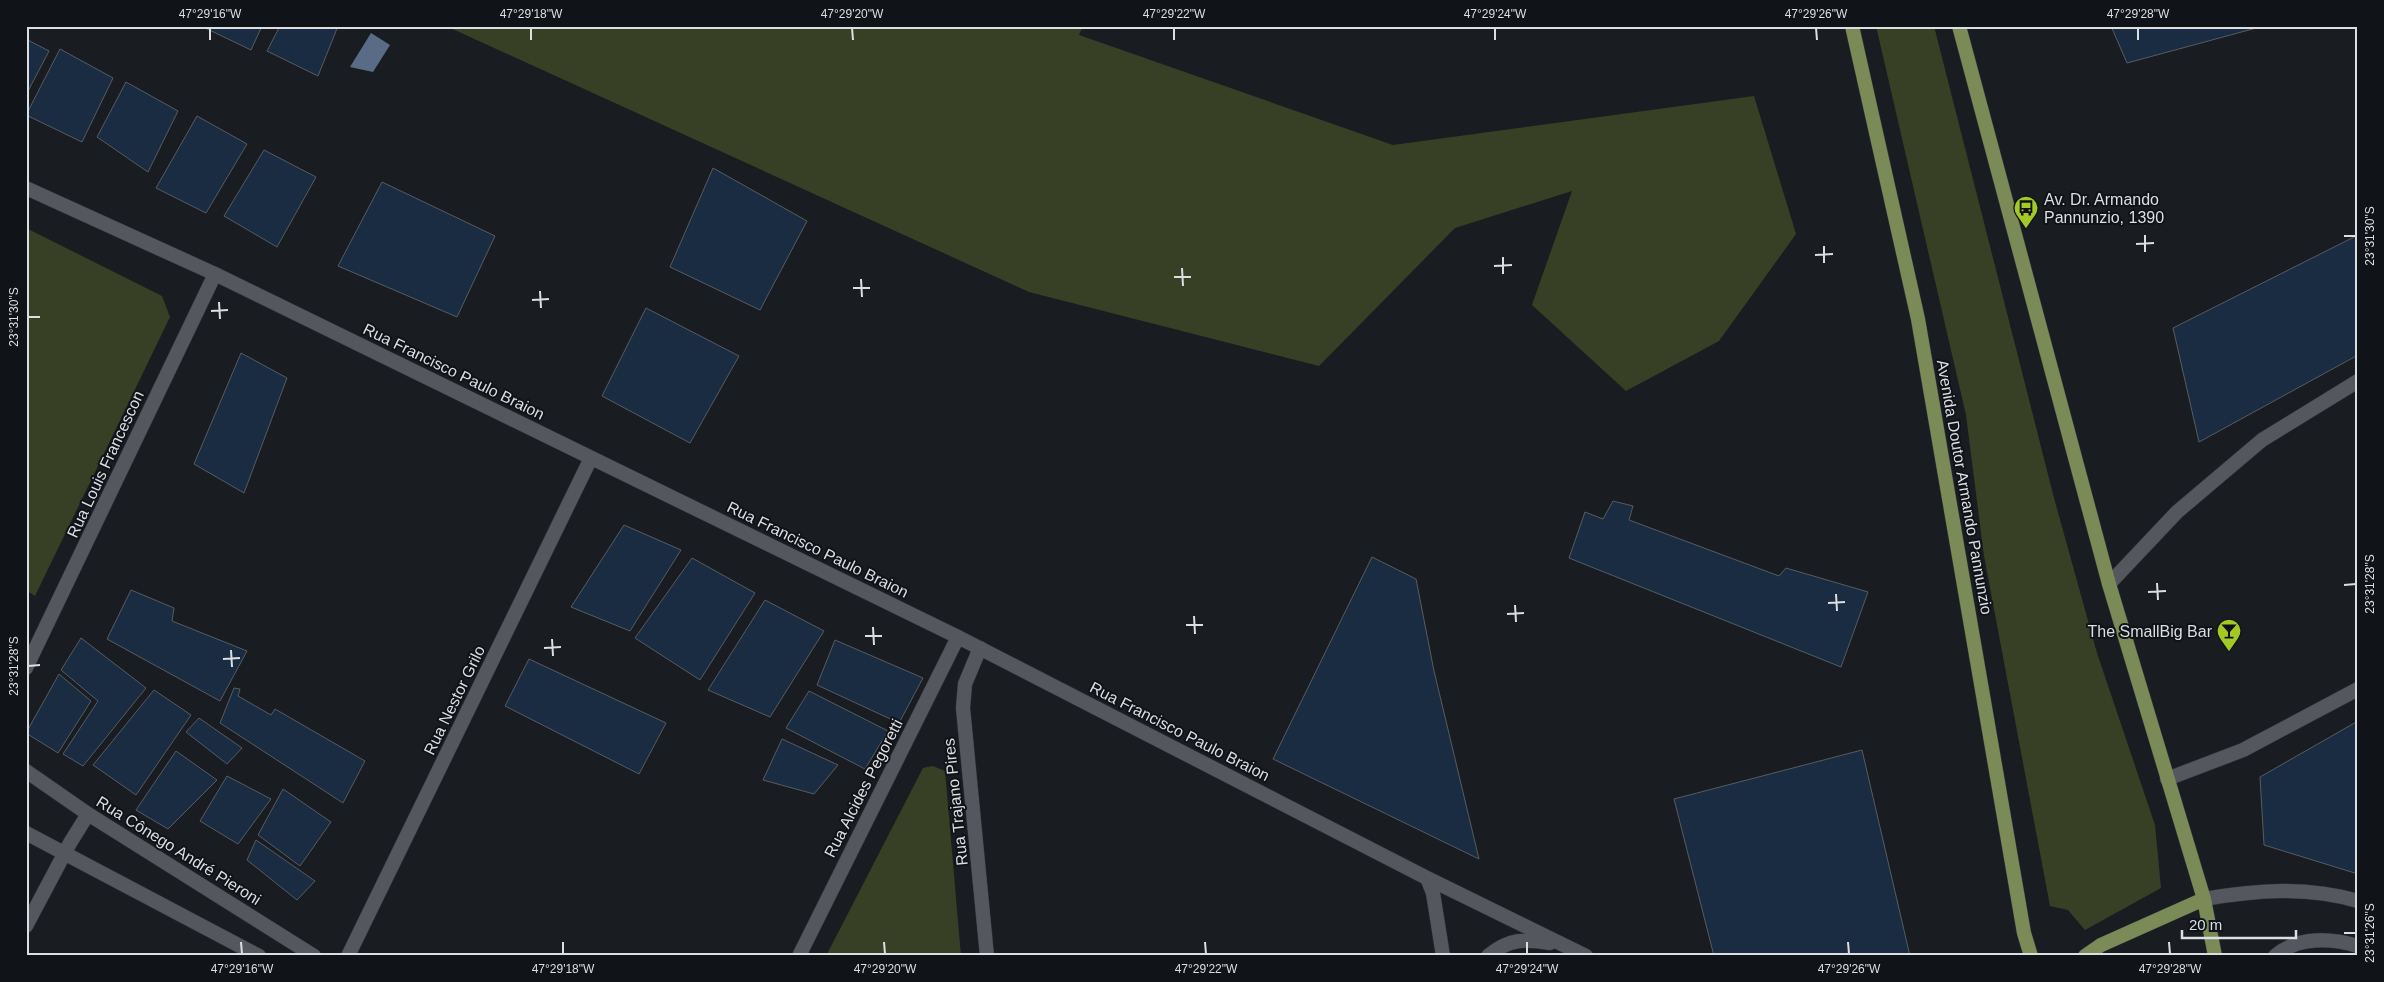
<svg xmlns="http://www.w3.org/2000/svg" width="2384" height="982" viewBox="0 0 2384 982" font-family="Arial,sans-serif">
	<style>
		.green { fill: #374025 }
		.water { fill: #586d85 }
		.building { fill: #192c41; stroke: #575c61 }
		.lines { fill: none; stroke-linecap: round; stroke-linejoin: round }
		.minor-casing { stroke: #34363a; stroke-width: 15 }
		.tertiary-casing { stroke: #34363a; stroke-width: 15 }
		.primary-casing { stroke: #34363a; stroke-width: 15 }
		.minor { stroke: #54585e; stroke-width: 14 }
		.tertiary { stroke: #54585e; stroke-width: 14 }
		.primary { stroke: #7a8b57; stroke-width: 14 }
		.ticks { fill: none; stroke: #dcdee2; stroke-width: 2 }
		.labels { text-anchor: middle; stroke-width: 4; stroke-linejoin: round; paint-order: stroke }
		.poi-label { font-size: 16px; fill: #dcdee2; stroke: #101418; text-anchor: start }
		.street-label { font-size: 16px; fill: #dcdee2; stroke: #101418 }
		.neatline { fill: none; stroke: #dcdee2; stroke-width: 2 }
		.ticks-label { font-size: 12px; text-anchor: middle; fill: #dcdee2 }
	</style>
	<rect width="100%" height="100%" fill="#191d21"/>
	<!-- green -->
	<path class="green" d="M 446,26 L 1083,26 L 1079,35 L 1393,145 L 1754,96 L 1796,234 L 1719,341 L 1626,391 L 1532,305 L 1572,191 L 1455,228 L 1319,366 L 1029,292 Z
		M 1876,26 L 1934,26 L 2054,498 L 2097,653 L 2155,825 L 2161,888 L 2085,930 L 2068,910 L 2050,906 L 1984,556 L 1966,415 Z
		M 26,228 L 162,296 L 170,317 L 35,596 L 26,590 Z
		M 933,766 L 945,771 L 961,956 L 826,956 L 923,768 Z"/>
	<!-- water -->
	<path class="water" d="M 371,33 L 390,45 L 373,72 L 350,67 Z"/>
	<!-- building -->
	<path class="building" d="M 201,26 L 262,26 L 251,50 Z
		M 280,26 L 338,26 L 318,76 L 267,51 Z
		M 2111,26 L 2259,26 L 2260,27 L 2127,63 Z
		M 26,39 L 49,51 L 26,95 Z
		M 60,49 L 113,78 L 82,142 L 26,115 Z
		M 126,82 L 178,111 L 148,172 L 97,137 Z
		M 197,116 L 247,144 L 206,213 L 156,188 Z
		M 264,150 L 316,177 L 277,247 L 224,216 Z
		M 713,168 L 807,221 L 760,310 L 670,267 Z
		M 382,182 L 495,236 L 457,317 L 338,266 Z
		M 2358,235 L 2358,355 L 2199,442 L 2173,328 Z
		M 646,308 L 739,356 L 690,443 L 602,396 Z
		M 241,353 L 287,378 L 244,493 L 194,464 Z
		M 1613,501 L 1633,506 L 1629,520 L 1779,576 L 1786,568 L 1868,592 L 1841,667 L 1569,558 L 1585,512 L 1603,519 Z
		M 624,525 L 681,550 L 630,631 L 571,607 Z
		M 1372,557 L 1416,579 L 1434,671 L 1479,859 L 1273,759 Z
		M 692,558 L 755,593 L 700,680 L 635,638 Z
		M 131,590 L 174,608 L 172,621 L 247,651 L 220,701 L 107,639 Z
		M 765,600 L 824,631 L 770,717 L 708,690 Z
		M 81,638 L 146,688 L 83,766 L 63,754 L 98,701 L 61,670 Z
		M 835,640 L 923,678 L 899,723 L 817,685 Z
		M 529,659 L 666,723 L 639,774 L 505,706 Z
		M 59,674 L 91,701 L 58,753 L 26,733 Z
		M 234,688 L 240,689 L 238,696 L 271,715 L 275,709 L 365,761 L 343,803 L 220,723 Z
		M 154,690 L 191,715 L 136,795 L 93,765 Z
		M 809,691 L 888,731 L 865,769 L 786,728 Z
		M 199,718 L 242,748 L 227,764 L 186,732 Z
		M 2358,721 L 2358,874 L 2264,845 L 2260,777 Z
		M 782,739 L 838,765 L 814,794 L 763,780 Z
		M 1862,750 L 1910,956 L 1714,956 L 1674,799 Z
		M 176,751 L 217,780 L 168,829 L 136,810 Z
		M 227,776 L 271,799 L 238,844 L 200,821 Z
		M 283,789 L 331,822 L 300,866 L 258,835 Z
		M 256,840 L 315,881 L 297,900 L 247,860 Z"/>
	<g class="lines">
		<defs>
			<path id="minor" d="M 2109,584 L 2177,512 L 2262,440 L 2358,381
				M 980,648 L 965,684 L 963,708 L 987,956
				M 26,668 L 215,274
				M 26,771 L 88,814 L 314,956
				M 2167,779 L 2243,750 L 2358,689
				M 26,833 L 259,956
				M 26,926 L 70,843 L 88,814
				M 799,956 L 958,637"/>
			<path id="tertiary" d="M 26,188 L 215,274 L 958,637 L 1427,878 L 1586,956
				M 1427,878 L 1433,893 L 1443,956
				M 2204,899 C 2256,890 2307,886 2358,901
				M 348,956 L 591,458
				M 1488,956 C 1510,938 1524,939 1550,943
				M 2275,956 C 2298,936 2331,938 2358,946"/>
			<path id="primary" d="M 1852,26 L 1918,319 L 2024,933 L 2031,956
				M 1959,26 L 2109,584 L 2204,899 L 2215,956
				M 2085,956 L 2101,945 L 2204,899"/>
		</defs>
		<!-- minor casing -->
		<use href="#minor" class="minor-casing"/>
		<!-- tertiary casing -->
		<use href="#tertiary" class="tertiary-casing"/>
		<!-- primary casing -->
		<use href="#primary" class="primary-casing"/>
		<!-- minor -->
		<use href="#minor" class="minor"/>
		<!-- tertiary -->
		<use href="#tertiary" class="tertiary"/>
		<!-- primary -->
		<use href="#primary" class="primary"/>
	</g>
	<!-- ticks -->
	<path class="ticks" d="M 210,28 L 210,40M 531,28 L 531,40M 852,28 L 853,40M 1174,28 L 1174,40M 1495,28 L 1495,40M 1816,28 L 1817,40M 2138,28 L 2138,40M 2145,235 L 2145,252M 2344,236 L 2356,236M 2136,244 L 2154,243M 1824,246 L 1824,263M 1815,255 L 1833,254M 1503,257 L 1503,274M 1494,266 L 1512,265M 1182,268 L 1183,286M 1174,277 L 1191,277M 861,279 L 862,297M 853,288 L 870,288M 540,291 L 541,308M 532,300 L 549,299M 219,302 L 220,319M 211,311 L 228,310M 28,317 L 40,317M 2157,583 L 2158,600M 2344,585 L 2356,584M 2148,592 L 2166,591M 1836,594 L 1837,611M 1828,603 L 1845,602M 1515,605 L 1516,622M 1507,614 L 1524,613M 1194,616 L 1195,634M 1186,625 L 1203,625M 873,627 L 874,645M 865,636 L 882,636M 552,639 L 553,656M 544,648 L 561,647M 231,650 L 232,667M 223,659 L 240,658M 28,666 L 40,665M 2344,933 L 2356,933M 241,942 L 242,954M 563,942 L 563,954M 884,942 L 885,954M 1205,942 L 1206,954M 1527,942 L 1527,954M 1848,942 L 1849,954M 2169,942 L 2170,954"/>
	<!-- icons -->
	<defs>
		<symbol id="bus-pin" viewBox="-11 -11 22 30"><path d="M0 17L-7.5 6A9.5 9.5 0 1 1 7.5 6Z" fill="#a3c926" stroke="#101418"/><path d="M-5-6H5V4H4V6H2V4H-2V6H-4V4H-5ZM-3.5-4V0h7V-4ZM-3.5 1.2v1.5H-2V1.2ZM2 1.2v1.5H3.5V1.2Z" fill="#111"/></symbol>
		<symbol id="bar-pin" viewBox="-11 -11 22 30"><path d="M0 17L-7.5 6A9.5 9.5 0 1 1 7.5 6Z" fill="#a3c926" stroke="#101418"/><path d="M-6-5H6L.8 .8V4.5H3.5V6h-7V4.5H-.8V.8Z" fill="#111"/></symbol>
	</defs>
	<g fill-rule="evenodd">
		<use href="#bus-pin" x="2012" y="194" width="28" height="38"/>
		<use href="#bar-pin" x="2215" y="617" width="28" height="38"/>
	</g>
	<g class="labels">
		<!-- poi labels -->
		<g class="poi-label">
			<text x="2044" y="205">Av. Dr. Armando<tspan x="2044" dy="18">Pannunzio, 1390</tspan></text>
			<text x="2212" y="637" text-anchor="end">The SmallBig Bar</text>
		</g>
		<!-- street labels -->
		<g class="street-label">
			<text transform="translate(454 371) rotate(26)" y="6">Rua Francisco Paulo Braion</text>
			<text transform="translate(105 464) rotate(-65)" y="6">Rua Louis Francescon</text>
			<text transform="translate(1965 487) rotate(80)" y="6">Avenida Doutor Armando Pannunzio</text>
			<text transform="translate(818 549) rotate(26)" y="6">Rua Francisco Paulo Braion</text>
			<text transform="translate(454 700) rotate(-64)" y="6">Rua Nestor Grilo</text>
			<text transform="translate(1180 731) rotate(27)" y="6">Rua Francisco Paulo Braion</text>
			<text transform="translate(863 788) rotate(-63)" y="6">Rua Alcides Pegoretti</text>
			<text transform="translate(955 802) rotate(-96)" y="6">Rua Trajano Pires</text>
			<text transform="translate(179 850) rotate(32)" y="6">Rua Cônego André Pieroni</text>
		</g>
	</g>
	<!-- border -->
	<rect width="2384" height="982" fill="none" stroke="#101418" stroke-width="55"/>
	<!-- scale -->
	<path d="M2182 930v8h114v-8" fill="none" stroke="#dcdee2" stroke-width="2.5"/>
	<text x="2189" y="930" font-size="15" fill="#dcdee2" stroke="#101418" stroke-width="4" paint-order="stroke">20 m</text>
	<rect x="28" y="28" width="2328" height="926" class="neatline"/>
	<g class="ticks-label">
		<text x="210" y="18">47°29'16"W</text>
		<text x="531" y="18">47°29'18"W</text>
		<text x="852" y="18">47°29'20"W</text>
		<text x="1174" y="18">47°29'22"W</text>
		<text x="1495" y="18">47°29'24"W</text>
		<text x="1816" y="18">47°29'26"W</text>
		<text x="2138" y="18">47°29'28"W</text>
		<text transform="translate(2370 236) rotate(-90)" y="4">23°31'30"S</text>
		<text transform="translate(14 317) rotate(-90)" y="4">23°31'30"S</text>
		<text transform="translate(2370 584) rotate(-90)" y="4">23°31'28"S</text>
		<text transform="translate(14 666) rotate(-90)" y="4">23°31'28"S</text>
		<text transform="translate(2370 933) rotate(-90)" y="4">23°31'26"S</text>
		<text x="242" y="973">47°29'16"W</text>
		<text x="563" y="973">47°29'18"W</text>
		<text x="885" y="973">47°29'20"W</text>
		<text x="1206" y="973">47°29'22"W</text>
		<text x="1527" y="973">47°29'24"W</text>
		<text x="1849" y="973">47°29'26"W</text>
		<text x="2170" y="973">47°29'28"W</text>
	</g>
</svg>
